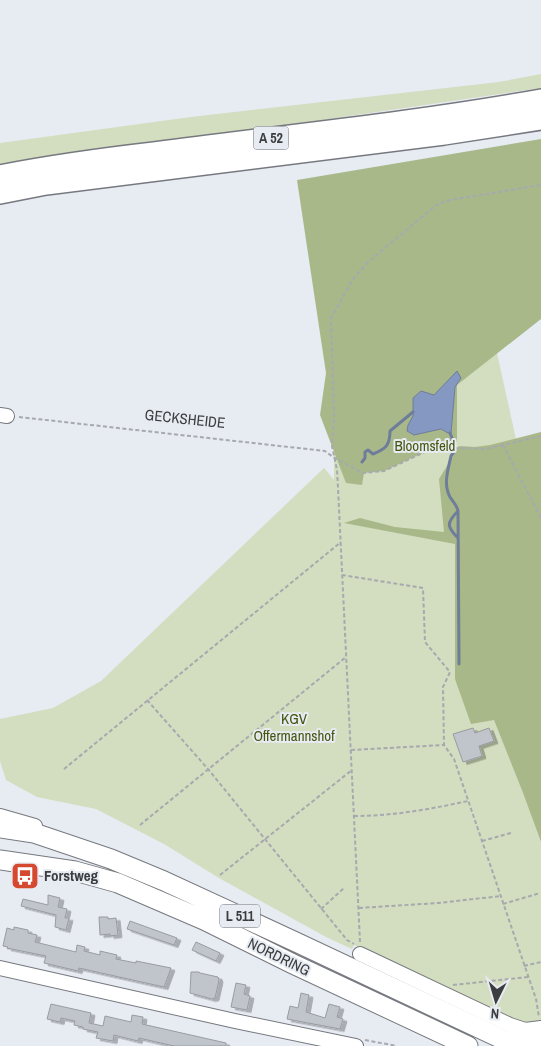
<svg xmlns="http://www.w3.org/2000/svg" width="541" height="1046" viewBox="0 0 541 1046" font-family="'Archivo Narrow',sans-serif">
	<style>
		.green { fill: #d3ddbf }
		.forest { fill: #a9b889 }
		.water { fill: #8498c1; stroke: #6e7d9a }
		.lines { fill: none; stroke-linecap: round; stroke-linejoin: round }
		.stream { stroke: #6e7d9a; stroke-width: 3 }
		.building { fill: #c0c4cb; stroke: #989ca2; filter: url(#shadow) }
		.minor-casing { stroke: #76797f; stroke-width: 16 }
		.major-casing { stroke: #76797f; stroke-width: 21 }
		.highway-casing { stroke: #76797f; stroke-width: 24 }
		.path { stroke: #a6a9ae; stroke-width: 2; stroke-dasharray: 4 2.5; stroke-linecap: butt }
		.minor { stroke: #fff; stroke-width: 14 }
		.major { stroke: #fff; stroke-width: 19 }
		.highway { stroke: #fff; stroke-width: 21 }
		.labels { text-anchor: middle; stroke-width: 4; stroke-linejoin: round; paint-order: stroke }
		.shield { fill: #e7ebf2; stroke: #6f7175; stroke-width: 1 }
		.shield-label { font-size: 14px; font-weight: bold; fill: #3b3d3f }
		.street-label { font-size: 15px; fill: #3b3d3f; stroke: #e7ebf2 }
		.park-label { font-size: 15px; fill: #45560e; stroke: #e7ebf2 }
		.poi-label { font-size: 15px; font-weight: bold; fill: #3b3d3f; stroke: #e7ebf2; text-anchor: start }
	</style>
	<defs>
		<filter id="shadow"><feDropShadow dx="4" dy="2.5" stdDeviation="0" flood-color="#0004"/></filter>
	</defs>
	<rect width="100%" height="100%" fill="#e7ebf2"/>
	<!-- green -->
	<path class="green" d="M 541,74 L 541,88 L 0,167 L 0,143 L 191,117 L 499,82 Z
		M 497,353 L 517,444 L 456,666 L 455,679 L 494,719 L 523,793 L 541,842 L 541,1024 L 520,1025 L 354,945 L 352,949 L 326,937 L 219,878 L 164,844 L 96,809 L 37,797 L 6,780 L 0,761 L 0,719 L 53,708 L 101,681 L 324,468 L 334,480 L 334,436 Z"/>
	<!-- forest -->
	<path class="forest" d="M 541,139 L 541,319 L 457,385 L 457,442 L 431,449 L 384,471 L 364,473 L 362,485 L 346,483 L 320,415 L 326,373 L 297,180 Z
		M 541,432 L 541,842 L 523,793 L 494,720 L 471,724 L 455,679 L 455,544 L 344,523 L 360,518 L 395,527 L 444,532 L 439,479 L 459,446 L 475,447 L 490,445 Z"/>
	<!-- water -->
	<path class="water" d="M 457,371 L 461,378 L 455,387 L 451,433 L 448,433 L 441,429 L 414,435 L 407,431 L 408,425 L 413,416 L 413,398 L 421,391 L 434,395 Z"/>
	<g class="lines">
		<!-- stream -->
		<path class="stream" d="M 450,433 L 452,438 L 454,452 L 451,456 C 448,470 443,484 450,497 C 453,502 457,505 458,511 L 459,664
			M 362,462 L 365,458 L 365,452 L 368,450 L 373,454 C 386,449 390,445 390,431 L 413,412
			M 458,511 C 446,523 447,527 458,538"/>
	</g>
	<!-- building -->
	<path class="building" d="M 473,728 L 475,733 L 489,728 L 494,741 L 479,746 L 482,756 L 463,762 L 453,734 Z
		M 48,895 L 60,898 L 58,907 L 67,909 L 65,918 L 69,918 L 66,930 L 55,927 L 56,915 L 21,906 L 23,899 L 48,905 Z
		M 99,917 L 108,917 L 108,919 L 116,918 L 118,935 L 110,936 L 110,934 L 100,935 Z
		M 130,921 L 177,938 L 174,945 L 127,929 Z
		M 14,927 L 28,930 L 28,933 L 37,935 L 35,942 L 76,952 L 77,945 L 85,947 L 84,951 L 100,955 L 100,951 L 117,955 L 116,959 L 136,963 L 136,961 L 171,968 L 164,987 L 79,968 L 78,971 L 44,963 L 46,956 L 7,948 L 8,947 L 3,946 L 7,928 L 14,930 Z
		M 196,942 L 220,953 L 216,961 L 192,950 Z
		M 191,972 L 199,972 L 200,973 L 218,977 L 219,980 L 215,998 L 212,999 L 190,993 Z
		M 236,983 L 246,985 L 244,994 L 250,996 L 247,1010 L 231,1007 Z
		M 301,993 L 309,995 L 306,1012 L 325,1018 L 329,1004 L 340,1007 L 337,1017 L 343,1019 L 340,1029 L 287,1019 L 290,1006 L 298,1008 Z
		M 51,1004 L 91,1013 L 89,1023 L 103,1026 L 105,1016 L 131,1022 L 132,1015 L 143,1017 L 142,1024 L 226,1043 L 226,1046 L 174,1046 L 139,1038 L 138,1041 L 114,1035 L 113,1041 L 96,1038 L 98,1032 L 83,1029 L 83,1027 L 74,1025 L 75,1021 L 61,1018 L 60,1022 L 47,1019 Z"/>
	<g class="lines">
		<defs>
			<path id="minor" d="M 0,415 L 7,416
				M 0,816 L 35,826
				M 360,954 L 510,1025 L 525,1030 L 541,1028
				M 0,968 L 235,1021 L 356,1046"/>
			<path id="major" d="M 0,828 L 34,833 L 111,859 L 164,881 L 298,943 L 517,1046
				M 0,860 L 75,871 L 118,883 L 204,920 L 293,964 L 468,1046
				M 507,1041 L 524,1044 L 541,1042"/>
			<path id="highway" d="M 0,176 C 51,166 102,159 154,153 C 283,136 413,123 541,100
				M 0,193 L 46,184 L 444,134 L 541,119"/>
		</defs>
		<!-- minor casing -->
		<use href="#minor" class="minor-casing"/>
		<!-- major casing -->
		<use href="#major" class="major-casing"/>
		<!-- highway casing -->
		<use href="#highway" class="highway-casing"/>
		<!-- path -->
		<path class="path" d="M 19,417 L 325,451 L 333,457 L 363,473 L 384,471 L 431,449 L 464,448 L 486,449 L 541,436
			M 503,445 L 541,518
			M 342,575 L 423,588 L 425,642 L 450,672 L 443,687 L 444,745 L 454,759 L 536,999 L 539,1017
			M 147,700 L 208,769 L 347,940 L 354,944
			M 351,750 L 444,745
			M 64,769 L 341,542
			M 354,816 C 393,816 431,809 468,801
			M 140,825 L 346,657
			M 482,841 L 511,833
			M 220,875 L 352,770
			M 503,904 L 540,893
			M 359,908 L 438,903 L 501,896
			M 321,909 L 344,888
			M 360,942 L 338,488 L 337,470 L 332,446 L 334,419 L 331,318 L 353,279 L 367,263 L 398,237 L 435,206 L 441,203 L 450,200 L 541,185
			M 524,966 L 541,962
			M 453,985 L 528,977
			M 365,1040 L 397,1046"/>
		<!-- minor -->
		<use href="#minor" class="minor"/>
		<!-- major -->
		<use href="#major" class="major"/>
		<!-- highway -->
		<use href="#highway" class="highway"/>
	</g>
	<!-- icons -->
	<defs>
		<symbol id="bus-square" viewBox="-11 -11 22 22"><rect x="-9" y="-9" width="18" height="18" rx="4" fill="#d54931" stroke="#e7ebf2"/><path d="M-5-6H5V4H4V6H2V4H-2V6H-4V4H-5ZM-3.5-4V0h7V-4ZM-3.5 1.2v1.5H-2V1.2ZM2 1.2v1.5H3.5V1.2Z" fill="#fff"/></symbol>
	</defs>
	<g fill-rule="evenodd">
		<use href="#bus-square" x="9" y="860" width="32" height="32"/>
	</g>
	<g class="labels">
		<!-- shield labels -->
		<g class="shield">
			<rect x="253.5" y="126.5" width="35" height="23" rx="4"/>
			<rect x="220" y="904.5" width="40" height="23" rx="4"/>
		</g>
		<g class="shield-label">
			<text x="271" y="143">A 52</text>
			<text x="240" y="921">L 511</text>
		</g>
		<!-- street labels -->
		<g class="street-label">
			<text transform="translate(185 419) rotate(6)" y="5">GECKSHEIDE</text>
			<text transform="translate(279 957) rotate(26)" y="5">NORDRING</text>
		</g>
		<!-- park labels -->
		<g class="park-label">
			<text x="425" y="451">Bloomsfeld</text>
			<text x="294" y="724">KGV<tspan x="294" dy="17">Offermannshof</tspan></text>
		</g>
		<!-- poi labels -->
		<g class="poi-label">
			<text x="44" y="881">Forstweg</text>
		</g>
	</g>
	<!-- north arrow -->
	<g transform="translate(496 1001) rotate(185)" stroke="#e7ebf2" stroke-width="4" paint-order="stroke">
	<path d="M0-4L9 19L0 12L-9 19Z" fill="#3b3d3f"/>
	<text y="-8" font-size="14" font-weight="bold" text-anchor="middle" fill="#3b3d3f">N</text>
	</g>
</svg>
